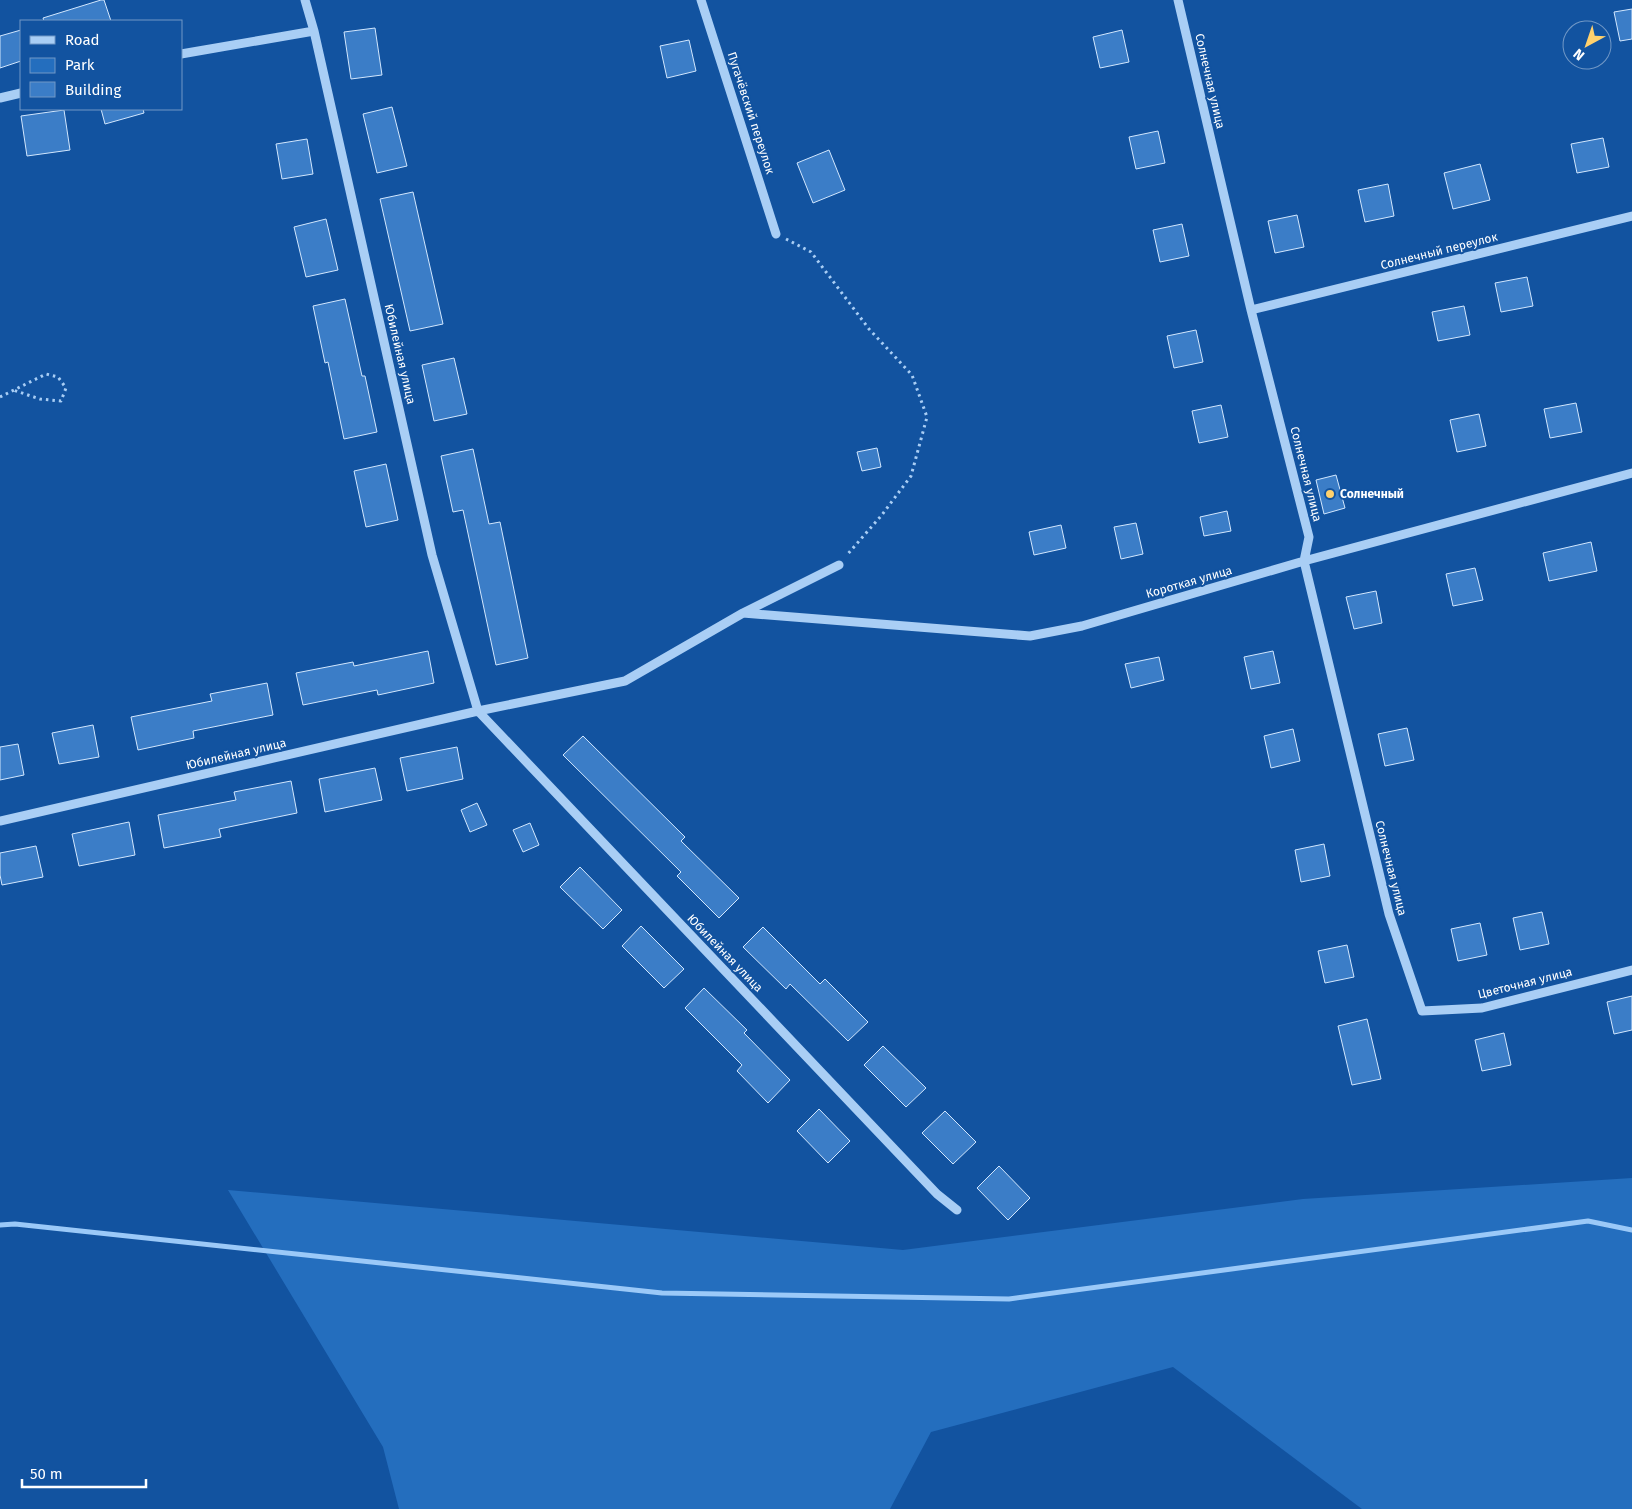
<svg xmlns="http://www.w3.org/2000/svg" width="1632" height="1509" viewBox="0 0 1632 1509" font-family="'Fira Sans',sans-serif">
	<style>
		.green { fill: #246ebe }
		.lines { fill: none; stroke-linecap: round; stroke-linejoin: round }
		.stream { stroke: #9bc9f8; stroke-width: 5 }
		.building { fill: #3b7dc7; stroke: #d2e7fe }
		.path { stroke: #a9cef5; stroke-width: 3; stroke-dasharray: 2.5 4; stroke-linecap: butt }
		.minor { stroke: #a9cef5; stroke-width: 9 }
		.poi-dot { fill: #ffd16d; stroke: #1253a0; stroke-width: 2 }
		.labels { text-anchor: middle; stroke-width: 4; stroke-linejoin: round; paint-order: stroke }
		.street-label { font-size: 12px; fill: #fff; stroke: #1253a0 }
		.poi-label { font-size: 12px; font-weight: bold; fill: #fff; stroke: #1253a0; text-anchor: start }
	</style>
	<rect width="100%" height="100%" fill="#1253a0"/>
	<!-- green -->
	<path class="green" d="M 1632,1178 L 1632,1509 L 1362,1509 L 1173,1367 L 931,1432 L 890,1509 L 399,1509 L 383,1447 L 228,1190 L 903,1250 L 1303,1199 Z"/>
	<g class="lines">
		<!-- stream -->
		<path class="stream" d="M 0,1225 L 15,1224 L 662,1293 L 1009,1299 L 1588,1221 L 1632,1230"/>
	</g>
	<!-- building -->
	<path class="building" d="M 101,0 L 104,0 L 111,21 L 44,21 L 43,18 Z
		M 1632,9 L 1632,39 L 1620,41 L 1614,12 Z
		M 375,28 L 382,75 L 351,79 L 344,32 Z
		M 21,30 L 21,61 L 0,68 L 0,36 Z
		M 1122,30 L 1129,62 L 1100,68 L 1093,37 Z
		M 689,40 L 696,71 L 667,78 L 660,46 Z
		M 392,107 L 407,166 L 377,173 L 363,114 Z
		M 101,109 L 143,109 L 144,113 L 105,124 Z
		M 64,110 L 70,150 L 27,156 L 21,116 Z
		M 1158,131 L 1165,163 L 1136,169 L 1129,137 Z
		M 1603,138 L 1609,167 L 1577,173 L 1571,144 Z
		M 307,139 L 313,174 L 282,179 L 276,144 Z
		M 829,150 L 845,190 L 813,203 L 797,163 Z
		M 1480,164 L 1490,200 L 1453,209 L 1444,173 Z
		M 1388,184 L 1394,216 L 1365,222 L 1358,190 Z
		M 413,192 L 443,324 L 410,331 L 380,199 Z
		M 1297,215 L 1304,247 L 1275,253 L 1268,221 Z
		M 326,219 L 338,270 L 306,277 L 294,227 Z
		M 1182,224 L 1189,256 L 1160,262 L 1153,230 Z
		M 1527,277 L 1533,306 L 1501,312 L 1495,283 Z
		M 345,299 L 362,376 L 365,376 L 377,432 L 344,439 L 328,362 L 325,363 L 313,306 Z
		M 1464,306 L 1470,335 L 1438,341 L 1432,312 Z
		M 1196,330 L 1203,362 L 1174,368 L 1167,336 Z
		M 454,358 L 467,414 L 434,421 L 422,365 Z
		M 1576,403 L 1582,432 L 1550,438 L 1544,409 Z
		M 1221,405 L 1228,437 L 1199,443 L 1192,411 Z
		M 1479,414 L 1486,446 L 1457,452 L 1450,420 Z
		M 877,448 L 881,467 L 862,471 L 857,452 Z
		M 473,449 L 489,524 L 500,522 L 528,658 L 496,665 L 463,510 L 453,512 L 441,456 Z
		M 386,464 L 398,520 L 366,527 L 354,471 Z
		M 1336,475 L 1345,508 L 1324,514 L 1316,480 Z
		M 1227,511 L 1231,531 L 1204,536 L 1200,517 Z
		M 1136,523 L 1143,554 L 1121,559 L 1114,527 Z
		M 1061,525 L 1066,548 L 1034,555 L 1029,532 Z
		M 1591,542 L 1597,571 L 1549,581 L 1543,553 Z
		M 1475,568 L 1483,600 L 1453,606 L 1446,574 Z
		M 1376,591 L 1382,623 L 1354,629 L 1346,597 Z
		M 428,651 L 434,683 L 378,695 L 377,690 L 303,705 L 296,673 L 353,662 L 354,666 Z
		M 1273,651 L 1280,683 L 1251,689 L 1244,657 Z
		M 1159,657 L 1164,680 L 1131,688 L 1125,664 Z
		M 267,683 L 273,715 L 193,731 L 194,738 L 138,750 L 131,717 L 212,701 L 210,694 Z
		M 93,725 L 99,757 L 59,764 L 52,733 Z
		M 1407,728 L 1414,760 L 1385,766 L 1378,734 Z
		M 1293,729 L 1300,761 L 1271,768 L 1264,736 Z
		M 583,736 L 685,837 L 681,841 L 739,898 L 719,918 L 677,876 L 681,872 L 563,755 Z
		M 18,744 L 24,775 L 0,780 L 0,747 Z
		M 457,747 L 463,779 L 407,791 L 400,758 Z
		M 375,768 L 382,800 L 325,812 L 319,779 Z
		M 291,781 L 297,813 L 219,829 L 221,837 L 164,848 L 158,815 L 236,800 L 234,792 Z
		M 477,803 L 487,825 L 470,832 L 461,810 Z
		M 129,822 L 135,855 L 79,866 L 72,834 Z
		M 530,823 L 539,845 L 523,852 L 513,830 Z
		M 1324,844 L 1330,876 L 1301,882 L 1295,850 Z
		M 36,846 L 43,877 L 2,885 L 0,875 L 0,853 Z
		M 580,867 L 622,910 L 603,929 L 560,887 Z
		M 1542,912 L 1549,944 L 1520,950 L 1513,918 Z
		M 1480,923 L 1487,955 L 1458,961 L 1451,929 Z
		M 641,926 L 684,969 L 664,988 L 622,946 Z
		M 763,927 L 820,984 L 825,979 L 868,1022 L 848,1041 L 790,984 L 786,989 L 743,947 Z
		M 1347,945 L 1354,977 L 1325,983 L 1318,951 Z
		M 704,988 L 747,1030 L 744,1033 L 790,1080 L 768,1103 L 737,1071 L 742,1065 L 685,1008 Z
		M 1632,996 L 1632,1030 L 1614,1034 L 1607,1002 Z
		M 1367,1019 L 1381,1079 L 1352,1085 L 1338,1026 Z
		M 1504,1033 L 1511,1065 L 1482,1071 L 1475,1040 Z
		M 883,1046 L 926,1088 L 906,1107 L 864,1065 Z
		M 819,1109 L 850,1141 L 828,1163 L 797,1131 Z
		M 945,1111 L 976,1142 L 953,1164 L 922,1133 Z
		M 999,1166 L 1030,1198 L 1008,1220 L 977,1188 Z"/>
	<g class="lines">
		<!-- path -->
		<path class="path" d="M 786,239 L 811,252 L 869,329 L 912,375 L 927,417 L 911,476 L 881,516 L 846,556
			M 0,397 L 46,374 L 58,377 L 66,388 L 61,401 L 40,399 L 13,390"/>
		<!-- minor -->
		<path class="minor" d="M 305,0 L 314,31 L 432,555 L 478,711 L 937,1194 L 957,1210
			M 701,0 L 776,234
			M 1178,0 L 1251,310 L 1309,537 L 1304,561 L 1389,914 L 1422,1011 L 1482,1008 L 1632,970
			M 181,54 L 314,31
			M 0,98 L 21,93
			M 1251,310 L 1632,216
			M 743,613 L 1030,636 L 1082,626 L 1304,561 L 1632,473
			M 0,821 L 478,711 L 625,681 L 743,613 L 839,565"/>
	</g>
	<!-- markers -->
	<circle class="poi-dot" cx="1330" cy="494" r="5"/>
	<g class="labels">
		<!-- street labels -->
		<g class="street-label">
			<text transform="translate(1210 81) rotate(77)" y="4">Солнечная улица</text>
			<text transform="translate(751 113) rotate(72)" y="4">Пугачёвский переулок</text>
			<text transform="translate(1439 251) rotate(-14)" y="4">Солнечный переулок</text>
			<text transform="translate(400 354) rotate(77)" y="4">Юбилейная улица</text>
			<text transform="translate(1306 474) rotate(76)" y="4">Солнечная улица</text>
			<text transform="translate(1189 582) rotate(-16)" y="4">Короткая улица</text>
			<text transform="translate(236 754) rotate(-13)" y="4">Юбилейная улица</text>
			<text transform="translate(1391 868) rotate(76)" y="4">Солнечная улица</text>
			<text transform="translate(725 953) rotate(46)" y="4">Юбилейная улица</text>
			<text transform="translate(1525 983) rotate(-14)" y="4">Цветочная улица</text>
		</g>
		<!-- poi labels -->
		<g class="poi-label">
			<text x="1340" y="498">Солнечный</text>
		</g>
	</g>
	<!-- legend -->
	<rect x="20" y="20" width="162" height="90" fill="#1253a0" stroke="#7198c6"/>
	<rect x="30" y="36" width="25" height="8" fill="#a9cef5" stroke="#7198c6"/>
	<text x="65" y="45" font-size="15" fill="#ffffff">Road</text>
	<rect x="30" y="58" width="25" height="15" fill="#246ebe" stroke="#7198c6"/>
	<text x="65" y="70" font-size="15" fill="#ffffff">Park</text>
	<rect x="30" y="82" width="25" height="15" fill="#3b7dc7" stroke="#7198c6"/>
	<text x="65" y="95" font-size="15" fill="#ffffff">Building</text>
	<!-- north arrow -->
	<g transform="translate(1587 45) rotate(220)"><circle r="24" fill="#1253a0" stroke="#7198c6"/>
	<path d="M0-4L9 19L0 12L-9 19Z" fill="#ffd16d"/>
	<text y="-8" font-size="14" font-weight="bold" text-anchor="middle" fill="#ffffff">N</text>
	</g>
	<!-- scale -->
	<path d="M22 1479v8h124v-8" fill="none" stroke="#ffffff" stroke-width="2.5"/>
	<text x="30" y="1479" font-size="15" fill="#ffffff" stroke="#1253a0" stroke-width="4" paint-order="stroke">50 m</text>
</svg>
